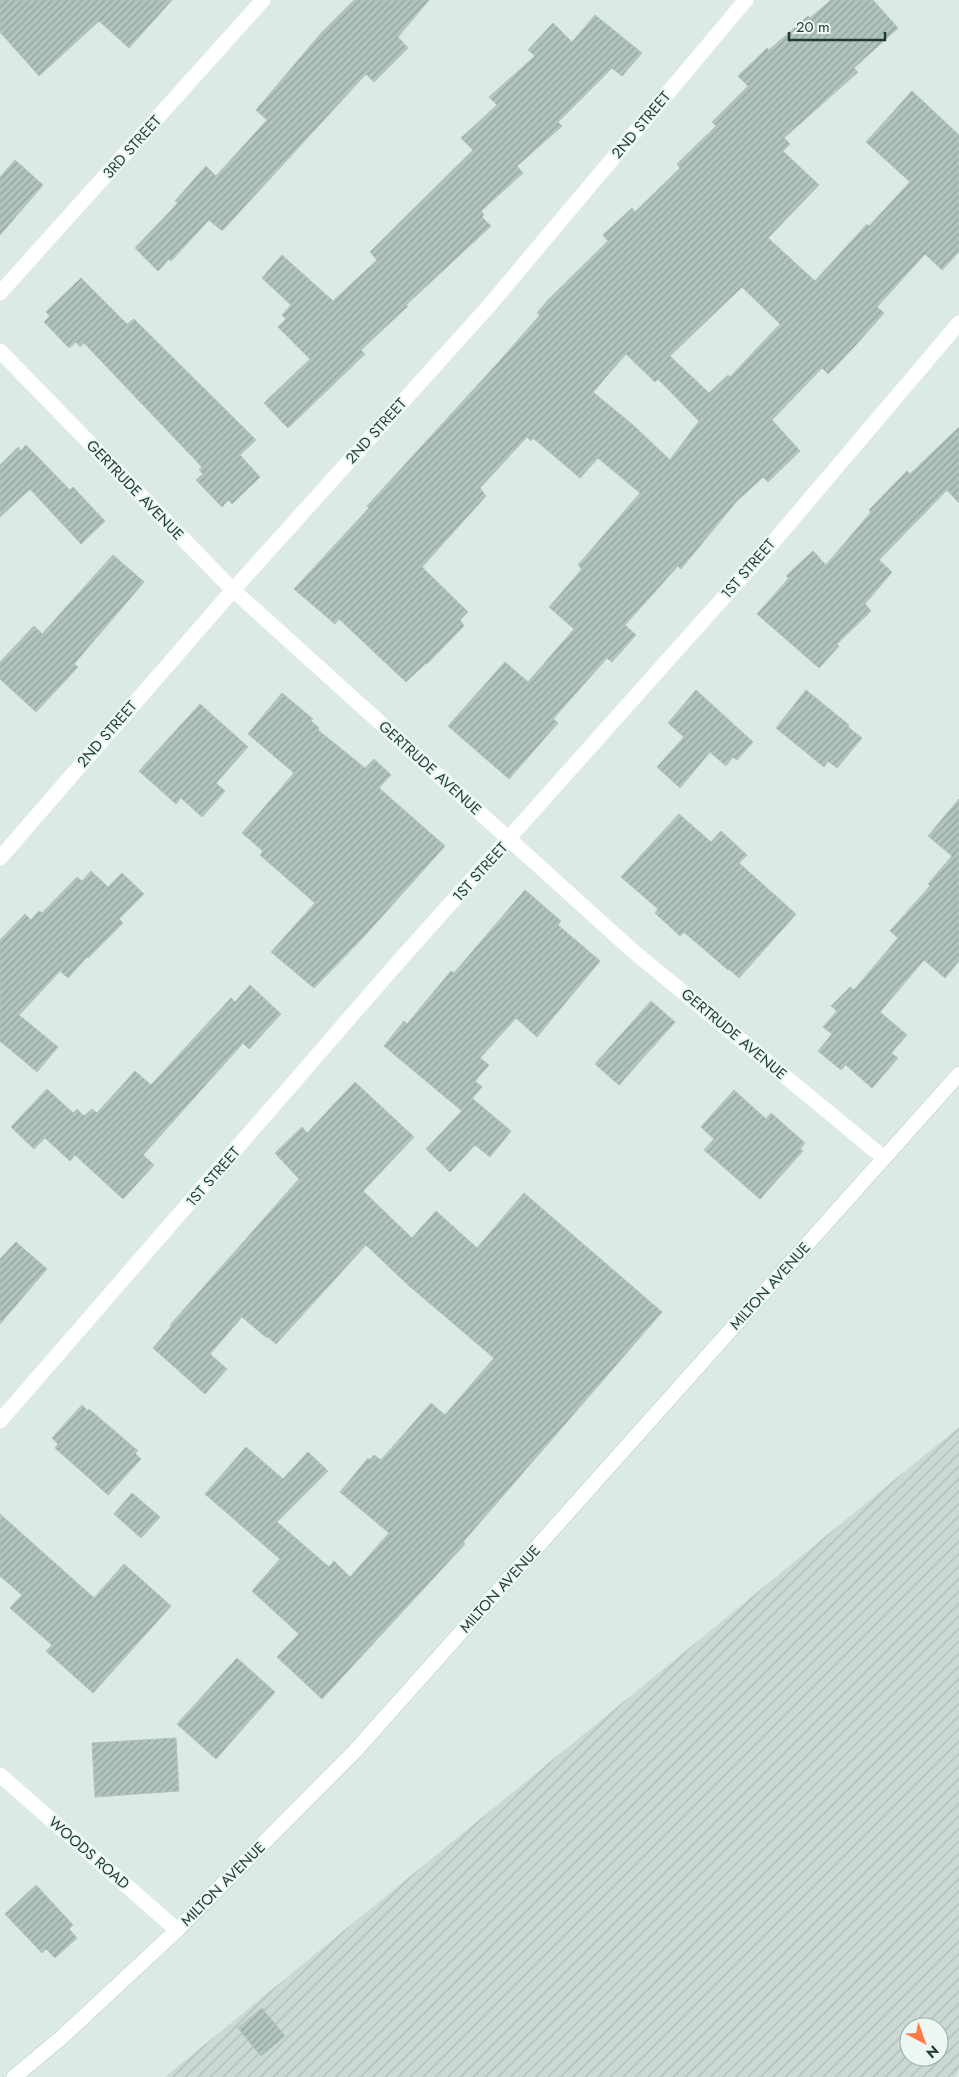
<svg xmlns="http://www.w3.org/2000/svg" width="959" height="2077" viewBox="0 0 959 2077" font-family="Jost,sans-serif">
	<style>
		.industrial { fill: url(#industrial-furrows); fill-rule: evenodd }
		.building { fill: url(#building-hatch); stroke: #aec4bc; fill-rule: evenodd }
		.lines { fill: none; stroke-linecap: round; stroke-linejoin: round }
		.secondary-casing { stroke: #aecbc2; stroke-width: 16 }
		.minor { stroke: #fff; stroke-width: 15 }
		.secondary { stroke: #fff; stroke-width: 15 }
		.labels { text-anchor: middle; stroke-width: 4.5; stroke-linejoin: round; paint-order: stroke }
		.street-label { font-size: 15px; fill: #1c3b34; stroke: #ecf7f2 }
	</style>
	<defs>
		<pattern id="industrial-furrows" width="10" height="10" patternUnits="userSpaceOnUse" patternTransform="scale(1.25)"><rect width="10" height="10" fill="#cadad3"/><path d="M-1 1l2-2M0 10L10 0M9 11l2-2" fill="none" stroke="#adbcb6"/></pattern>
		<pattern id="building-hatch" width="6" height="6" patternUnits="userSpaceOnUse" patternTransform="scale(1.25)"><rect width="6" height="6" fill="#b1c5bd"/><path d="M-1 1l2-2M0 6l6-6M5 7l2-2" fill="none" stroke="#8fa19a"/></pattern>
	</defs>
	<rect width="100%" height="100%" fill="#dceae4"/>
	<!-- industrial -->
	<path class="industrial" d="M 959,1427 L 959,2068 L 956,2077 L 165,2077 ZM 909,2027 L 939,2027 L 939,2057 L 909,2057 Z"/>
	<!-- building -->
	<path class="building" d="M 0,0 L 172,0 L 129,48 L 99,21 L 39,76 L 0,32 Z
		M 354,0 L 429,0 L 398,37 L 408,48 L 374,82 L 366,74 L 223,230 L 221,230 L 209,220 L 171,261 L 169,259 L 158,271 L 135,248 L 178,203 L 175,201 L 206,166 L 216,176 L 267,120 L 256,110 L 322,32 Z
		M 831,0 L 873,0 L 898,28 L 854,68 L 858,72 L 784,138 L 790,144 L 783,151 L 819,185 L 768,238 L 815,281 L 867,224 L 869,226 L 910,182 L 866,142 L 912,91 L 959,135 L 959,252 L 942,270 L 925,254 L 877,307 L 884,313 L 855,346 L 828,374 L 822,368 L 772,420 L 800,451 L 768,482 L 763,477 L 736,502 L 681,569 L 678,566 L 625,625 L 636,635 L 612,662 L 607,658 L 553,719 L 558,723 L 509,779 L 448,726 L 505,662 L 528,682 L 574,629 L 549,607 L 582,569 L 578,565 L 640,493 L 598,458 L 580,478 L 533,438 L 531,441 L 527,437 L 480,488 L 486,496 L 422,567 L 468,612 L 460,620 L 464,626 L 427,664 L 426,663 L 406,682 L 339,619 L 335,624 L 294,589 L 369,508 L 367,506 L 496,365 L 540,315 L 537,313 L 548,300 L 608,241 L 603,235 L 632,208 L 635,212 L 680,168 L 677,164 L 716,126 L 712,122 L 748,86 L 738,76 L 767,48 L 769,50 L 808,16 L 810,18 ZM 742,287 L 780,324 L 730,377 L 728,375 L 709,393 L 670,356 ZM 626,354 L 655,382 L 658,379 L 699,421 L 670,460 L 633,425 L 593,392 Z
		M 595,15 L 642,53 L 622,76 L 612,68 L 558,122 L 562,126 L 517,166 L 523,173 L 481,211 L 484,214 L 482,217 L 491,226 L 406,305 L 408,306 L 361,350 L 365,354 L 288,428 L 264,403 L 310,359 L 278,327 L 286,319 L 282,315 L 291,305 L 262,278 L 282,255 L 333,301 L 377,260 L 370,252 L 473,150 L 461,138 L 497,105 L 489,97 L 535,56 L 528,50 L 553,23 L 572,42 Z
		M 15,160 L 43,185 L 0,235 L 0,177 Z
		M 81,278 L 127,324 L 134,319 L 256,440 L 240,455 L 260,477 L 232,504 L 228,500 L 222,507 L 196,480 L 203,474 L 199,470 L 202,467 L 84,343 L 80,347 L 76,342 L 69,348 L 44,322 L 50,316 L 46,312 Z
		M 959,427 L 959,503 L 947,490 L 879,560 L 892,572 L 865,604 L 871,611 L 837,644 L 839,646 L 819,668 L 757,614 L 789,578 L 786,576 L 813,551 L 826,565 L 871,512 L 869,510 L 907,471 L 910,474 Z
		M 26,445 L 70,490 L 73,487 L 105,521 L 81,544 L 30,489 L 0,517 L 0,465 L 18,447 L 21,451 Z
		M 113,555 L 144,582 L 74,664 L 78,667 L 36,712 L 0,679 L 0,662 L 34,626 L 42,634 Z
		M 696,690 L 753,742 L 737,760 L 733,757 L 726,766 L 710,752 L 680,788 L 657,767 L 684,737 L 668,723 Z
		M 806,690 L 849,725 L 848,727 L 862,738 L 837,768 L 828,761 L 824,767 L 776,728 Z
		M 282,693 L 313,719 L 311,721 L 319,728 L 318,730 L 365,768 L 374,759 L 391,775 L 379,788 L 445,846 L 359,942 L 314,988 L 271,952 L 315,903 L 260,855 L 263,851 L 242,833 L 294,773 L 248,734 Z
		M 200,704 L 248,747 L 216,783 L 225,791 L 202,817 L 181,798 L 176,804 L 139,771 Z
		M 959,799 L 959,961 L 945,978 L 924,960 L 880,1012 L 907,1035 L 891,1053 L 898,1058 L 872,1088 L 846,1065 L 841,1070 L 818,1051 L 832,1034 L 823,1027 L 837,1011 L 831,1006 L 850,987 L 854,990 L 898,938 L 890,931 L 930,886 L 928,884 L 952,856 L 928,836 Z
		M 679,814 L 711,842 L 721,831 L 747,855 L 739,863 L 796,914 L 739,978 L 729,969 L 728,970 L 684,932 L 680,936 L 655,913 L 658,909 L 621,877 Z
		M 91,871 L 108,887 L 122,873 L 144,894 L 119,919 L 123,923 L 88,958 L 87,957 L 68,978 L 60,971 L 19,1015 L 58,1047 L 37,1072 L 0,1041 L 0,940 L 25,914 L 31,920 L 39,911 L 42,913 L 77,877 L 82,881 Z
		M 525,890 L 561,921 L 558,925 L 600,961 L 537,1037 L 516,1018 L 480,1058 L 489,1065 L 475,1081 L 482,1087 L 464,1108 L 473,1099 L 511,1131 L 490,1157 L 475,1145 L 450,1172 L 426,1149 L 462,1111 L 384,1046 L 404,1021 L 407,1024 L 451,971 L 454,973 Z
		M 250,985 L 281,1014 L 249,1049 L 243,1043 L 143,1155 L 154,1165 L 123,1199 L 75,1155 L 70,1161 L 45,1138 L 34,1149 L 11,1127 L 47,1089 L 73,1113 L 77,1109 L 84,1116 L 92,1109 L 97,1113 L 135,1071 L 151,1085 L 231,998 L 235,1002 Z
		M 651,1001 L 675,1022 L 619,1085 L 595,1064 Z
		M 355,1082 L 414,1137 L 363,1191 L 412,1238 L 436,1211 L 477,1248 L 524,1193 L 662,1312 L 463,1542 L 465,1544 L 322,1699 L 277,1657 L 299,1634 L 252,1591 L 280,1559 L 205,1494 L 246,1447 L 283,1479 L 308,1452 L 328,1471 L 277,1522 L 329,1567 L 334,1561 L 350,1577 L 389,1533 L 340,1492 L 368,1458 L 370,1460 L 374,1455 L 381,1460 L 431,1403 L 445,1415 L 494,1358 L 408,1285 L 366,1245 L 276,1344 L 268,1337 L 267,1338 L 242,1317 L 210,1354 L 227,1369 L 205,1394 L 153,1348 L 171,1327 L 170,1325 L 299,1179 L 275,1153 L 302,1127 L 307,1133 Z
		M 734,1090 L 766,1119 L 771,1113 L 805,1143 L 800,1149 L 803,1151 L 760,1199 L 704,1150 L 714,1139 L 701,1127 Z
		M 16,1242 L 47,1269 L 0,1324 L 0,1259 Z
		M 82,1405 L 88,1411 L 89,1409 L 138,1451 L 135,1453 L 141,1459 L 108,1495 L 55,1448 L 58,1444 L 52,1438 Z
		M 132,1493 L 160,1517 L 141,1538 L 114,1514 Z
		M 0,1514 L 94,1598 L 124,1564 L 171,1606 L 93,1693 L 46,1651 L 52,1645 L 10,1608 L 22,1595 L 0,1576 Z
		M 237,1658 L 275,1692 L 216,1759 L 177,1724 Z
		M 176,1738 L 179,1791 L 95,1797 L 92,1743 Z
		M 36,1885 L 73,1925 L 69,1929 L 77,1938 L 55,1958 L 46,1949 L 42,1953 L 5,1914 Z
		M 262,2008 L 285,2036 L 261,2056 L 238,2028 Z"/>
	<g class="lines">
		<defs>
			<path id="secondary" d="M 14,2077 L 61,2038 L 177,1930 L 355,1751 L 959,1074"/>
		</defs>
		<!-- secondary casing -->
		<use href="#secondary" class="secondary-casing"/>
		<!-- minor -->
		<path class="minor" d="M 0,293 L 263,0
			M 0,351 L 233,590 L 633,951 L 884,1158
			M 0,858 L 233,590 L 488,307 L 746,0
			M 0,1421 L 392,969 L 775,540 L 959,323
			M 0,1775 L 177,1930"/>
		<!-- secondary -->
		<use href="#secondary" class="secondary"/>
	</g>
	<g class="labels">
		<!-- street labels -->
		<g class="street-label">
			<text transform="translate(641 125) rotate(-50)" y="5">2ND STREET</text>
			<text transform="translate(132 147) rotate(-48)" y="5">3RD STREET</text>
			<text transform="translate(376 431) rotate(-48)" y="5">2ND STREET</text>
			<text transform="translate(135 490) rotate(46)" y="5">GERTRUDE AVENUE</text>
			<text transform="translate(748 569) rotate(-49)" y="5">1ST STREET</text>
			<text transform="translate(107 734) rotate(-49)" y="5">2ND STREET</text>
			<text transform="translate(430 768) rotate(42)" y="5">GERTRUDE AVENUE</text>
			<text transform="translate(480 872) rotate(-48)" y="5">1ST STREET</text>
			<text transform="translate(734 1034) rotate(40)" y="5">GERTRUDE AVENUE</text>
			<text transform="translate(213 1177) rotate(-49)" y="5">1ST STREET</text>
			<text transform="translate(770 1286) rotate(-48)" y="5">MILTON AVENUE</text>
			<text transform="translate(500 1589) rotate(-48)" y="5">MILTON AVENUE</text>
			<text transform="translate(89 1853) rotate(41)" y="5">WOODS ROAD</text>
			<text transform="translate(223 1884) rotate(-45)" y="5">MILTON AVENUE</text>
		</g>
	</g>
	<!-- north arrow -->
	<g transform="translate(924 2042) rotate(139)"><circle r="24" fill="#ecf7f2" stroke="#99aca6"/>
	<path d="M0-4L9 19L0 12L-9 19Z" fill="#ff7a45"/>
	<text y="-8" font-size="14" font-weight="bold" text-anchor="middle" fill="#1c3b34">N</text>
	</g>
	<!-- scale -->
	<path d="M789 32v8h96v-8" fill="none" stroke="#1c3b34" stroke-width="2.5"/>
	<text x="796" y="32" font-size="15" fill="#1c3b34" stroke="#ecf7f2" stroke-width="4" paint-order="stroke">20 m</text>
</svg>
